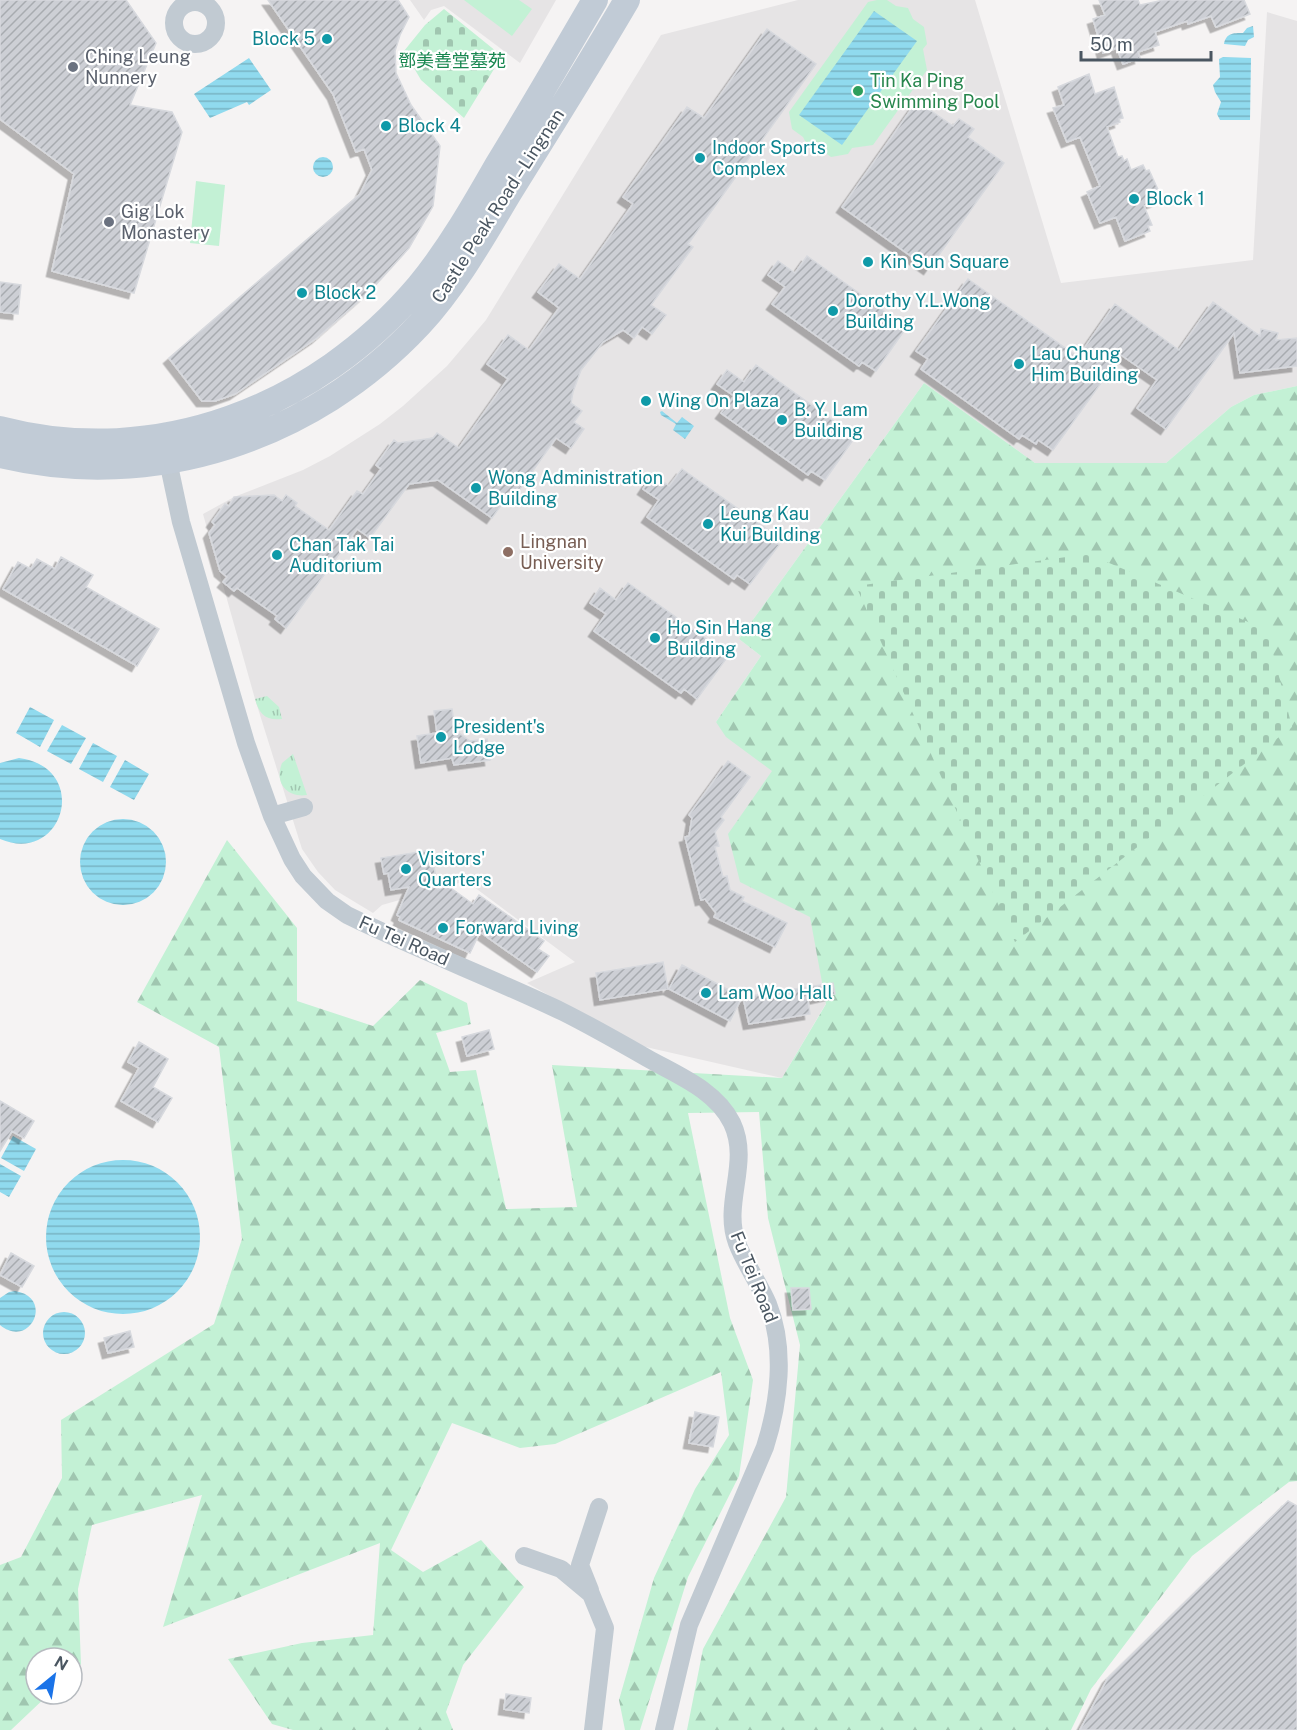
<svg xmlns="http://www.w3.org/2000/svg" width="1297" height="1730" viewBox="0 0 1297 1730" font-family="'Public Sans','Noto Sans TC',sans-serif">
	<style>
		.education { fill: #e6e4e5 }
		.grass { fill: url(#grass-tufts) }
		.forest { fill: url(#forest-firs) }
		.cemetery { fill: url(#cemetery-stones) }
		.garden { fill: #c3f1d5 }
		.water { fill: url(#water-rules) }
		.building { fill: url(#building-hatch); stroke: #d7d9de; stroke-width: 1.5; filter: url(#shadow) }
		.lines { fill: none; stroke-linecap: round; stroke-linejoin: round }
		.minor { stroke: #c1cad2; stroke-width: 18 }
		.secondary { stroke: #c1cbd6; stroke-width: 26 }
		.culture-dot { fill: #0f9aa8; stroke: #fff; stroke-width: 2 }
		.worship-dot { fill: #6b7280; stroke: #fff; stroke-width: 2 }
		.leisure-dot { fill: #2e9e5b; stroke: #fff; stroke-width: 2 }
		.education-dot { fill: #8d6e63; stroke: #fff; stroke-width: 2 }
		.labels { text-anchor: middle; stroke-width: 4.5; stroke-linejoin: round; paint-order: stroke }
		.culture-label { font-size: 18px; fill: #0d838f; stroke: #fff; text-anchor: start }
		.worship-label { font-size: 18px; fill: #5b616d; stroke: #fff; text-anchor: start }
		.park-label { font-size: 18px; fill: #17864f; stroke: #fff }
		.leisure-label { font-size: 18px; fill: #27864d; stroke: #fff; text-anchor: start }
		.street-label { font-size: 18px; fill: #4a5661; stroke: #fff }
		.education-label { font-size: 18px; fill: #785e54; stroke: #fff; text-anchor: start }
	</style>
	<defs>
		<pattern id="grass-tufts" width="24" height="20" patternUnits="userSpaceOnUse" patternTransform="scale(1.5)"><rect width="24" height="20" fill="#c3f1d5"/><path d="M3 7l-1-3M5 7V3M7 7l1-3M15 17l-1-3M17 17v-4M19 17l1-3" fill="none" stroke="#a0c6b0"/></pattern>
		<pattern id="forest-firs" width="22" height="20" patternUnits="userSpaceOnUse" patternTransform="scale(1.5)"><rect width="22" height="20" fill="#c3f1d5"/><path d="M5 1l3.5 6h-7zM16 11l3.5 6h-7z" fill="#a0c6b0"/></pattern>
		<pattern id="cemetery-stones" width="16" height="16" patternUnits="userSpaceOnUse" patternTransform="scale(1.5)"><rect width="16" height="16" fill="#c3f1d5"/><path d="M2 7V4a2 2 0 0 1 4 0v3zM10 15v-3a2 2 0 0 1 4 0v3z" fill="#a0c6b0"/></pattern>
		<pattern id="water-rules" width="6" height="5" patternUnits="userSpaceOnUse" patternTransform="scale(1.5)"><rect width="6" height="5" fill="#90daee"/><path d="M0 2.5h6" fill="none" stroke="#78b4c4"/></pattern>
		<pattern id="building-hatch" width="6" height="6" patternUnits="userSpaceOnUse" patternTransform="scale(1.5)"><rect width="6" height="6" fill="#cdcfd5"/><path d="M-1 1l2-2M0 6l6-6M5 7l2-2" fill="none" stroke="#a8abb0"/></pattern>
		<filter id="shadow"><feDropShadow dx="-5.5" dy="5.5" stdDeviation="0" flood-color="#0004"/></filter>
	</defs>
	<rect width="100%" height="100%" fill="#f5f3f3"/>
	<!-- education -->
	<path class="education" d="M 410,0 L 556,0 L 520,63 L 444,6 L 431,10 L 424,20 Z
		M 798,0 L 975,0 L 1061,283 L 1253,260 L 1267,12 L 1297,21 L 1297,386 L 1254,395 L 1231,407 L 1166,463 L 1035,463 L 924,383 L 739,639 L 761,656 L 716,722 L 929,829 L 782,1078 L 637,1045 L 527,983 L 575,962 L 466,881 L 382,905 L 373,913 L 335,890 L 318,872 L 302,849 L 255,699 L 203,514 L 234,497 L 303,470 L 330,456 L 380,424 L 403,406 L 447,366 L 486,320 L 661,35 Z"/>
	<!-- grass -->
	<path class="grass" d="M 267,696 L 279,707 L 282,719 C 266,721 259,714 255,699 Z
		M 293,754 L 307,795 C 287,798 274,783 282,763 Z"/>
	<!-- forest -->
	<path class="forest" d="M 924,383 L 1035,463 L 1166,463 L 1231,407 L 1254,395 L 1297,386 L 1297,1481 L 1289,1482 L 1192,1556 L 1091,1689 L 1071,1730 L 687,1730 L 703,1649 L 786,1497 L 800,1345 L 768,1218 L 759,1112 L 688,1113 L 730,1318 L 753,1380 L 739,1476 L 688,1577 L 640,1730 L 625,1730 L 619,1700 L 654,1578 L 695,1489 L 729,1435 L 721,1372 L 555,1444 L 520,1448 L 452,1423 L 391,1550 L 423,1572 L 481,1540 L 524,1587 L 463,1665 L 446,1712 L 453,1730 L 293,1730 L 272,1724 L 228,1659 L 302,1643 L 373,1635 L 380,1543 L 163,1627 L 202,1495 L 92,1525 L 78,1589 L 81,1664 L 72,1673 L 72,1658 L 36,1658 L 36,1694 L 49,1694 L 11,1730 L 0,1730 L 0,1565 L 21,1557 L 62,1478 L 61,1420 L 214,1324 L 242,1239 L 219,1047 L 137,1002 L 227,840 L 297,928 L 297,1001 L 373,1026 L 420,980 L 467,1003 L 471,1024 L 436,1033 L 450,1072 L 476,1070 L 506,1209 L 577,1207 L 552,1065 L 782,1078 L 826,1004 L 810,917 L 740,882 L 728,834 L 772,771 L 726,737 L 716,722 L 761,656 L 739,639 Z"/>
	<!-- cemetery -->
	<path class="cemetery" d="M 444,9 L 502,56 L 464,118 L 421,80 L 404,51 L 425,25 Z
		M 1088,554 L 1267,630 L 1292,727 L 1015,942 L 856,586 Z"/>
	<!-- garden -->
	<path class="garden" d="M 464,0 L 519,0 L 532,9 L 512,36 Z
		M 877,0 L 887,0 L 896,6 L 908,8 L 913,19 L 924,27 L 927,44 L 923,49 L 927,70 L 873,145 L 852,148 L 848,154 L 831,157 L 820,149 L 808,147 L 803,137 L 792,129 L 789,112 L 868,2 Z
		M 196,181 L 225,185 L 219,246 L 190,243 Z"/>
	<!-- water -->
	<path class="water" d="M 874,11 L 917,41 L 842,145 L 799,115 Z
		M 1253,26 L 1254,37 L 1248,40 L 1245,46 L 1224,44 C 1226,33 1233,33 1243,33 L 1247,28 Z
		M 1223,57 L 1251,58 L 1250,120 L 1220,120 L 1217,114 L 1221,102 L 1215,92 L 1213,85 L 1220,77 L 1219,59 Z
		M 249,58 L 271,90 L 249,105 L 247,102 L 210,118 L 194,94 Z
		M313 167a10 10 0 1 1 20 0a10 10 0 1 1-20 0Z
		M 662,411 L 677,423 L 682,417 L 694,426 L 685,439 L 673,430 L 676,424 L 661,415 L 660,412 Z
		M 30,707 L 54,720 L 40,747 L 16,733 Z
		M 62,725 L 86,738 L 71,764 L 47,751 Z
		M 93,743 L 117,756 L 103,782 L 79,769 Z
		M 19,758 C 92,768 63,866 0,839 L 0,763 Z
		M 125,760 L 149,774 L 134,800 L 110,787 Z
		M80 862a43 43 0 1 1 86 0a43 43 0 1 1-86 0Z
		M 13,1136 L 36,1149 L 24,1171 L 1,1158 Z
		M46 1237a77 77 0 1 1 154 0a77 77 0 1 1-154 0Z
		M 0,1164 L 21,1176 L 9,1197 L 0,1192 Z
		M 15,1291 C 55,1297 30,1350 0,1325 L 0,1298 L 9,1292 Z
		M43 1333a21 21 0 1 1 42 0a21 21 0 1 1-42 0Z"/>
	<!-- building -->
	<path class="building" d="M 0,0 L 126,0 L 156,43 L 130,105 L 172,112 L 182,132 L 134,293 L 52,271 L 74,174 L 0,119 Z
		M 268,0 L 398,0 L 409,17 L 400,35 L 395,51 L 396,73 L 411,105 L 440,146 L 433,206 L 409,248 L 370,291 L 317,338 L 235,394 L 215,401 L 202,401 L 169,358 L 360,194 L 372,170 L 364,149 L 356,152 L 333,94 Z
		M 1099,0 L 1138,0 L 1140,5 L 1164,0 L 1244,0 L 1250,14 L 1216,27 L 1211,16 L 1188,24 L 1187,21 L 1155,32 L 1159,45 L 1138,52 L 1140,58 L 1123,64 L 1117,48 L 1103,53 L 1093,19 L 1105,15 Z
		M 767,29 L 816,64 L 688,244 L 693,247 L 651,305 L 666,315 L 652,334 L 642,327 L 634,338 L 623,330 L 603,342 L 581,370 L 573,392 L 571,403 L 582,411 L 574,422 L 584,429 L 571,448 L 556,438 L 515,496 L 510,493 L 492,518 L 438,480 L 409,484 L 370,538 L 357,529 L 286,628 L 275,619 L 277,616 L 237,588 L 234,591 L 223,582 L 227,577 L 220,571 L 209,533 L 215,525 L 212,522 L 225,504 L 229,506 L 234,497 L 274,495 L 282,501 L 286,495 L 297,503 L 295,506 L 329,530 L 357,491 L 363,494 L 381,469 L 376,465 L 394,440 L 398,443 L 433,438 L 437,433 L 459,448 L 508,379 L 487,364 L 508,335 L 529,350 L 559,308 L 538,292 L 559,264 L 580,279 L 633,204 L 623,197 L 687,107 L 704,118 Z
		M 1089,74 L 1095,94 L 1114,87 L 1123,118 L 1119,119 L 1120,122 L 1107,127 L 1118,157 L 1122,156 L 1124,161 L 1127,159 L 1131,170 L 1143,165 L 1146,171 L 1149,170 L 1160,194 L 1155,196 L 1157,201 L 1144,206 L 1152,225 L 1148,226 L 1150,231 L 1125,241 L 1116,217 L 1100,223 L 1087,192 L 1100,186 L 1080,137 L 1067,142 L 1053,108 L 1064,105 L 1058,87 Z
		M 917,101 L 953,126 L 959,119 L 974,129 L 968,137 L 1004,163 L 929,269 L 842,207 Z
		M 807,256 L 894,318 L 890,322 L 904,331 L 876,371 L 862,362 L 859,366 L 772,304 L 785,287 L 768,275 L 778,261 L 795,273 Z
		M 968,279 L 1078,357 L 1115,304 L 1179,350 L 1213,302 L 1260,336 L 1261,329 L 1278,333 L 1276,340 L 1297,338 L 1297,366 L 1240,373 L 1234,333 L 1166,429 L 1137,408 L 1157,380 L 1121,355 L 1053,450 L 1038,440 L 1036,444 L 1022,435 L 1019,439 L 921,369 L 928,359 L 916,351 Z
		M 0,282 L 21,285 L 18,314 L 0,312 Z
		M 756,365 L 842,427 L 839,431 L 853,440 L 825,480 L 811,471 L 808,475 L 721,413 L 734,396 L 717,384 L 727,370 L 744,382 Z
		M 682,469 L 768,530 L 765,535 L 779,545 L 750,584 L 737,575 L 734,579 L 647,517 L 659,500 L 643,489 L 653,474 L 669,486 Z
		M 61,557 L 93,575 L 86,587 L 159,629 L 137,666 L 3,589 L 18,562 L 31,569 L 37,559 L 55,569 Z
		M 628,583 L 715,645 L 712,649 L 726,659 L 697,699 L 684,689 L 681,693 L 594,631 L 606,614 L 590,603 L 600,588 L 616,600 Z
		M 452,709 L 455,730 L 470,741 L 487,739 L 490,760 L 454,765 L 452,758 L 421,763 L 417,736 L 437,733 L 434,711 Z
		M 728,761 L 750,777 L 721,817 L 724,820 L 715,832 L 719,846 L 715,847 L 723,877 L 727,876 L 730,890 L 744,897 L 742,901 L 787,923 L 775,947 L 714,917 L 716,913 L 705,899 L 701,900 L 685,837 L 689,836 L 692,818 L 689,815 Z
		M 431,850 L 438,889 L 448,886 L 473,904 L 479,895 L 544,941 L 538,949 L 549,956 L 537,972 L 480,932 L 470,953 L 399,920 L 400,917 L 397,915 L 409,887 L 391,890 L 388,873 L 384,874 L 381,858 Z
		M 663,962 L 668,989 L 600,1000 L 596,973 Z
		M 682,965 L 742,997 L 730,1021 L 669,989 Z
		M 833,983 L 835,994 L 808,1000 L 810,1014 L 749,1024 L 743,997 Z
		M 489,1030 L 494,1049 L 467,1056 L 462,1037 Z
		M 139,1042 L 168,1059 L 153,1087 L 172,1098 L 158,1122 L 121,1101 L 139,1068 L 128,1062 Z
		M 0,1101 L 34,1121 L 24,1138 L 12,1131 L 0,1151 Z
		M 11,1253 L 34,1266 L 22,1287 L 0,1275 Z
		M 791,1288 L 809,1288 L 811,1309 L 793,1310 Z
		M 130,1331 L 134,1347 L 108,1353 L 104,1338 Z
		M 695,1412 L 719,1417 L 713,1447 L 689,1443 Z
		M 1288,1501 L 1297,1506 L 1297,1730 L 1080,1730 L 1108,1678 Z
		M 506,1694 L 531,1698 L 529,1713 L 504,1709 Z"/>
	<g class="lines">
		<!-- minor -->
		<path class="minor" d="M174 23a21 21 0 1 1 42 0a21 21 0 1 1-42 0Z
			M 168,461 L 181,522 L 246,743 L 272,816 L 292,859 L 303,876 L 327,901 L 347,915 C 418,950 492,978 563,1012 C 591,1026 619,1042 647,1058 C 677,1075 716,1090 732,1123 C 751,1163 722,1203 737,1243 C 745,1264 759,1283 768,1304 C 786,1349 779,1403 765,1447 L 689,1625 L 664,1730
			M 272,816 L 304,807
			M 524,1556 L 561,1569 L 591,1594 L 605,1628 L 593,1730
			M 590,1590 L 580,1565 L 599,1507"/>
		<!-- secondary -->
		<path class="secondary" d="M 0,429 C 157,470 316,408 419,286 C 450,248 474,206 498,164 C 531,110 563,55 595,0
			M 0,455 C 153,492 313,439 420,324 C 456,285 482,238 509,193 C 549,129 589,65 627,0"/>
	</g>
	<!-- markers -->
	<g class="culture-dot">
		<circle cx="327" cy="39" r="6"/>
		<circle cx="386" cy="126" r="6"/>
		<circle cx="700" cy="158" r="6"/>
		<circle cx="1134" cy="199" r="6"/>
		<circle cx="868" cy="262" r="6"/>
		<circle cx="302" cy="293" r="6"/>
		<circle cx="833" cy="311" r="6"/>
		<circle cx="1019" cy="364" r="6"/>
		<circle cx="646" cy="401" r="6"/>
		<circle cx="782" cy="420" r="6"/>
		<circle cx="476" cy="488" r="6"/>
		<circle cx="708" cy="524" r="6"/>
		<circle cx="277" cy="555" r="6"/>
		<circle cx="655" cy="638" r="6"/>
		<circle cx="441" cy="737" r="6"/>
		<circle cx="406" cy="869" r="6"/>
		<circle cx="443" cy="928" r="6"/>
		<circle cx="706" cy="993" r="6"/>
	</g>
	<g class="worship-dot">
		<circle cx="73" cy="67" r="6"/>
		<circle cx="109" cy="222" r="6"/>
	</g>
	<circle class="leisure-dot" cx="858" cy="91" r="6"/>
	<circle class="education-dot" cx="508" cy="552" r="6"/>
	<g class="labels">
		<!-- culture labels -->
		<g class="culture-label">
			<text x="315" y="45" text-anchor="end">Block 5</text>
			<text x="398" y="132">Block 4</text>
			<text x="712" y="154">Indoor Sports<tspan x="712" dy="21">Complex</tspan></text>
			<text x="1146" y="205">Block 1</text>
			<text x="880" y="268">Kin Sun Square</text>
			<text x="314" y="299">Block 2</text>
			<text x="845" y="307">Dorothy Y.L.Wong<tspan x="845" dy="21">Building</tspan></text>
			<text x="1031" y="360">Lau Chung<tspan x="1031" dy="21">Him Building</tspan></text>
			<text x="658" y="407">Wing On Plaza</text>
			<text x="794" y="416">B. Y. Lam<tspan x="794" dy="21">Building</tspan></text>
			<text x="488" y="484">Wong Administration<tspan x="488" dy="21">Building</tspan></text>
			<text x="720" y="520">Leung Kau<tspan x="720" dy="21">Kui Building</tspan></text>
			<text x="289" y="551">Chan Tak Tai<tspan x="289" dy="21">Auditorium</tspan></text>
			<text x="667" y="634">Ho Sin Hang<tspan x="667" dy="21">Building</tspan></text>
			<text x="453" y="733">President's<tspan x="453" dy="21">Lodge</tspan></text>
			<text x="418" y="865">Visitors'<tspan x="418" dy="21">Quarters</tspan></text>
			<text x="455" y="934">Forward Living</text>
			<text x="718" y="999">Lam Woo Hall</text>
		</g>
		<!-- worship labels -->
		<g class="worship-label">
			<text x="85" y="63">Ching Leung<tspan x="85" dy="21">Nunnery</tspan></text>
			<text x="121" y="218">Gig Lok<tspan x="121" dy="21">Monastery</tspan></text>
		</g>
		<!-- park labels -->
		<g class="park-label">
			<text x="452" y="67">鄧美善堂墓苑</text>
		</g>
		<!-- leisure labels -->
		<g class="leisure-label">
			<text x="870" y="87">Tin Ka Ping<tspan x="870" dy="21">Swimming Pool</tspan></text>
		</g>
		<!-- street labels -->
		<g class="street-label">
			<text transform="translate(498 206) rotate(-57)" y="6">Castle Peak Road – Lingnan</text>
			<text transform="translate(404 941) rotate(24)" y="6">Fu Tei Road</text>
			<text transform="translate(754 1277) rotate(68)" y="6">Fu Tei Road</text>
		</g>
		<!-- education labels -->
		<g class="education-label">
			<text x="520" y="548">Lingnan<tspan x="520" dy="21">University</tspan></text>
		</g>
	</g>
	<!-- north arrow -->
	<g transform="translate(54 1676) rotate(30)"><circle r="28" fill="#ffffff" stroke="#b7bbc0" stroke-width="1.5"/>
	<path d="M0-4.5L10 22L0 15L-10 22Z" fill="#1a73e8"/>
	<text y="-9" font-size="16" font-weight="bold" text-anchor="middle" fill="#4a5661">N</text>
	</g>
	<!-- scale -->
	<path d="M1081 51v9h130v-9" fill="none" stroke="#4a5661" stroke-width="3"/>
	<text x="1090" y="51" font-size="18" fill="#4a5661" stroke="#ffffff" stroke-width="4.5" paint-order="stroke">50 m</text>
</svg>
